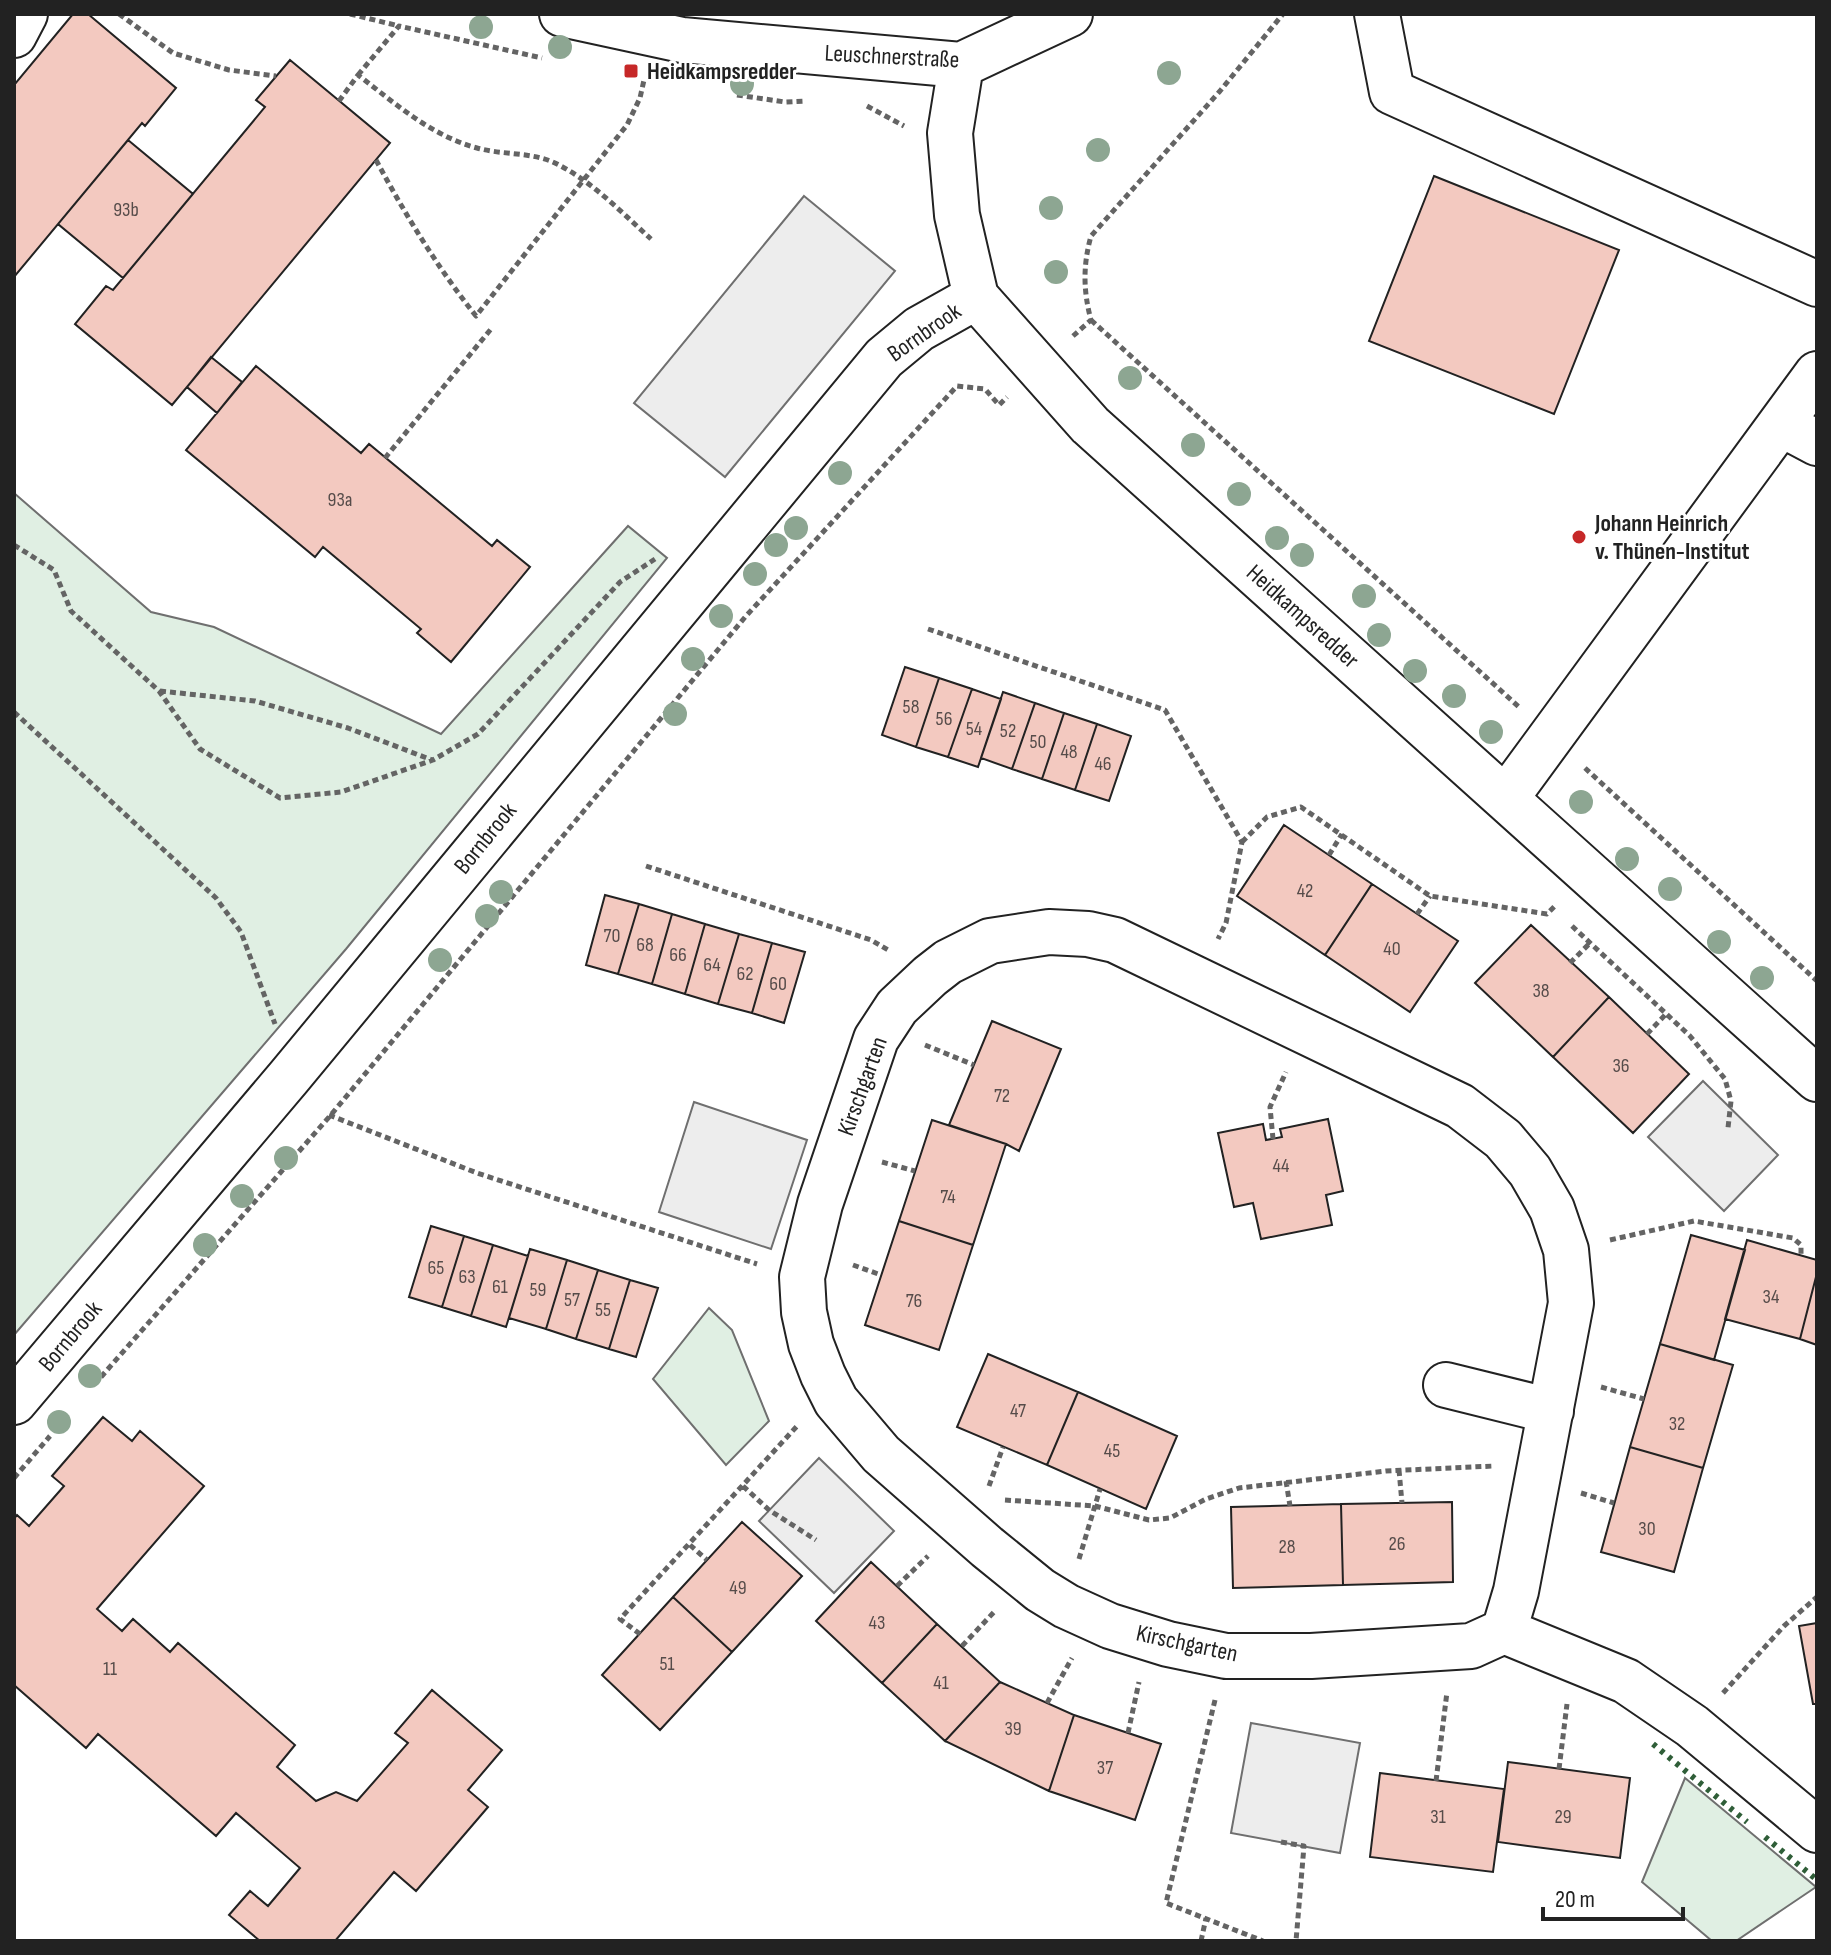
<svg xmlns="http://www.w3.org/2000/svg" width="1831" height="1955" viewBox="0 0 1831 1955" font-family="'Sofia Sans Condensed',sans-serif">
	<style>
		.green { fill: #e0efe3; stroke: #6f6f6f; stroke-width: 2 }
		.parking { fill: #ededed; stroke: #6f6f6f; stroke-width: 2 }
		.building { fill: #f3c9c0; stroke: #222; stroke-width: 2 }
		.lines { fill: none; stroke-linecap: round; stroke-linejoin: round }
		.minor-casing { stroke: #222; stroke-width: 48 }
		.path { stroke: #646464; stroke-width: 5; stroke-dasharray: 6 4; stroke-linecap: butt }
		.minor { stroke: #fff; stroke-width: 44 }
		.hedge { stroke: #2f5e38; stroke-width: 6; stroke-dasharray: 4 6; stroke-linecap: butt }
		.tree { fill: #8da692 }
		.poi-dot { fill: #c62828; stroke: #fff; stroke-width: 3 }
		.labels { text-anchor: middle; stroke-width: 6; stroke-linejoin: round; paint-order: stroke }
		.number-label { font-size: 20px; fill: #564c4a }
		.street-label { font-size: 24px; fill: #222; stroke: #fff }
		.poi-label { font-size: 24px; font-weight: bold; fill: #222; stroke: #fff; text-anchor: start }
	</style>
	<rect width="100%" height="100%" fill="#fff"/>
	<!-- green -->
	<path class="green" d="M 14,493 L 151,612 L 214,627 L 441,734 L 628,526 L 667,558 L 346,949 L 14,1335 Z
		M 709,1308 L 732,1330 L 769,1421 L 726,1465 L 653,1379 Z
		M 1685,1778 L 1816,1887 L 1736,1941 L 1712,1941 L 1642,1882 Z"/>
	<!-- parking -->
	<path class="parking" d="M 804,196 L 895,271 L 725,477 L 634,403 Z
		M 1703,1081 L 1778,1155 L 1724,1211 L 1648,1137 Z
		M 694,1102 L 807,1140 L 771,1249 L 659,1212 Z
		M 819,1458 L 894,1531 L 834,1593 L 759,1521 Z
		M 1251,1723 L 1360,1743 L 1340,1853 L 1231,1833 Z"/>
	<!-- building -->
	<path class="building" d="M 73,14 L 88,14 L 176,88 L 145,126 L 142,123 L 14,277 L 14,85 Z
		M 290,60 L 390,143 L 172,405 L 75,324 L 106,286 L 113,290 L 265,107 L 256,100 Z
		M 128,140 L 193,194 L 123,278 L 58,224 Z
		M 1434,176 L 1619,250 L 1554,414 L 1369,341 Z
		M 211,357 L 242,382 L 217,413 L 187,387 Z
		M 256,366 L 361,453 L 369,444 L 492,546 L 497,540 L 530,567 L 451,662 L 417,633 L 421,629 L 323,547 L 315,557 L 186,450 Z
		M 905,667 L 939,678 L 916,747 L 882,735 Z
		M 939,678 L 972,689 L 948,757 L 916,747 Z
		M 972,689 L 1001,699 L 978,767 L 948,757 Z
		M 1003,692 L 1035,703 L 1012,769 L 981,758 Z
		M 1035,703 L 1064,713 L 1042,779 L 1012,769 Z
		M 1064,713 L 1097,724 L 1075,790 L 1042,779 Z
		M 1097,724 L 1131,736 L 1109,801 L 1075,790 Z
		M 1284,825 L 1372,884 L 1325,955 L 1237,896 Z
		M 1372,884 L 1458,941 L 1410,1012 L 1325,955 Z
		M 605,895 L 639,904 L 618,974 L 586,965 Z
		M 639,904 L 672,914 L 652,984 L 618,974 Z
		M 672,914 L 705,924 L 685,994 L 652,984 Z
		M 705,924 L 739,934 L 718,1004 L 685,994 Z
		M 1531,925 L 1609,997 L 1553,1057 L 1475,983 Z
		M 739,934 L 772,943 L 752,1013 L 718,1004 Z
		M 772,943 L 805,952 L 784,1023 L 752,1013 Z
		M 1609,997 L 1689,1074 L 1633,1133 L 1553,1057 Z
		M 992,1021 L 1061,1049 L 1019,1151 L 1006,1144 L 949,1125 Z
		M 1328,1119 L 1343,1191 L 1326,1195 L 1332,1225 L 1261,1239 L 1253,1203 L 1234,1207 L 1218,1133 L 1263,1124 L 1266,1140 L 1282,1137 L 1280,1129 Z
		M 932,1120 L 1006,1144 L 973,1245 L 899,1221 Z
		M 899,1221 L 973,1245 L 939,1350 L 865,1325 Z
		M 431,1226 L 464,1236 L 442,1307 L 409,1297 Z
		M 1691,1235 L 1745,1250 L 1714,1360 L 1660,1344 Z
		M 464,1236 L 493,1245 L 471,1316 L 442,1307 Z
		M 1747,1240 L 1817,1260 L 1817,1273 L 1800,1339 L 1725,1319 Z
		M 493,1245 L 528,1256 L 506,1327 L 471,1316 Z
		M 530,1249 L 567,1260 L 546,1329 L 509,1318 Z
		M 567,1260 L 598,1270 L 576,1339 L 546,1329 Z
		M 598,1270 L 630,1280 L 609,1349 L 576,1339 Z
		M 1817,1273 L 1817,1345 L 1800,1339 Z
		M 630,1280 L 658,1288 L 636,1357 L 609,1349 Z
		M 1660,1344 L 1733,1365 L 1703,1468 L 1630,1447 Z
		M 988,1354 L 1078,1392 L 1047,1465 L 957,1427 Z
		M 1078,1392 L 1177,1436 L 1146,1509 L 1047,1465 Z
		M 103,1417 L 132,1441 L 140,1431 L 204,1486 L 97,1609 L 122,1631 L 133,1619 L 170,1652 L 178,1643 L 295,1745 L 277,1767 L 316,1801 L 336,1792 L 357,1801 L 408,1743 L 395,1733 L 432,1690 L 502,1750 L 468,1790 L 488,1807 L 416,1891 L 394,1872 L 335,1941 L 260,1941 L 229,1915 L 250,1891 L 268,1906 L 300,1868 L 236,1813 L 216,1836 L 98,1734 L 86,1748 L 14,1685 L 14,1519 L 17,1515 L 29,1526 L 64,1486 L 52,1476 Z
		M 1630,1447 L 1703,1468 L 1674,1572 L 1601,1552 Z
		M 1452,1502 L 1453,1582 L 1343,1585 L 1341,1504 Z
		M 1341,1504 L 1343,1585 L 1233,1588 L 1231,1507 Z
		M 742,1522 L 802,1576 L 732,1652 L 673,1597 Z
		M 871,1562 L 937,1624 L 882,1683 L 816,1621 Z
		M 673,1597 L 732,1652 L 660,1730 L 602,1675 Z
		M 1817,1623 L 1817,1704 L 1813,1704 L 1799,1626 Z
		M 937,1624 L 1000,1682 L 945,1741 L 882,1683 Z
		M 1000,1682 L 1074,1715 L 1049,1791 L 945,1741 Z
		M 1074,1715 L 1161,1744 L 1135,1820 L 1049,1791 Z
		M 1508,1762 L 1630,1778 L 1620,1858 L 1498,1842 Z
		M 1380,1773 L 1504,1789 L 1493,1872 L 1370,1857 Z"/>
	<g class="lines">
		<defs>
			<path id="minor" d="M 562,14 L 682,40 L 961,65 L 1070,14
				M 1377,14 L 1392,92 L 1817,284
				M 14,35 L 25,14
				M 961,65 L 950,133 L 957,215 L 976,297 L 1090,425 L 1817,1079
				M 1781,424 L 1817,443
				M 1506,798 L 1817,374
				M 1446,1385 L 1551,1411
				M 14,1402 L 289,1077 L 884,358 L 919,329 L 976,297
				M 1504,1631 L 1516,1591 L 1571,1303 L 1566,1250 L 1552,1209 L 1530,1171 L 1503,1139 L 1460,1106 L 1115,940 L 1088,934 L 1049,932 L 990,941 L 948,962 L 930,976 L 897,1007 L 876,1039 L 820,1204 L 802,1277 L 804,1312 L 811,1344 L 823,1375 L 836,1401 L 881,1454 L 987,1547 L 1040,1590 L 1066,1606 L 1110,1626 L 1168,1644 L 1226,1656 L 1311,1656 L 1471,1646 L 1504,1631 L 1626,1681 L 1692,1726 L 1817,1830"/>
		</defs>
		<!-- minor casing -->
		<use href="#minor" class="minor-casing"/>
		<!-- path -->
		<path class="path" d="M 119,14 L 173,53 L 229,70 L 276,76
			M 350,14 L 399,26
			M 358,75 L 399,26 L 542,58
			M 737,95 L 785,102 L 806,101
			M 339,101 L 358,75 C 396,104 430,135 477,148 C 502,155 532,152 555,163 C 592,181 621,212 651,239
			M 867,106 L 904,126
			M 376,160 C 405,214 437,267 476,316 L 627,125 L 640,98 L 644,80
			M 1091,320 L 1519,707
			M 1073,336 L 1091,320 C 1083,290 1083,265 1091,236 L 1220,91 L 1283,14
			M 385,458 L 491,329
			M 14,545 L 54,570 L 71,611 L 159,691 L 200,749 L 280,798 L 341,792 L 433,760 L 478,734 L 620,582 L 655,559
			M 928,629 L 1165,710 L 1242,842 L 1226,923 L 1218,939
			M 160,691 L 255,701 L 348,728 L 432,760
			M 14,712 L 216,898 L 241,932 L 275,1024
			M 1585,768 L 1817,981
			M 1242,842 L 1267,817 L 1301,807 L 1430,896 L 1547,914 L 1556,905
			M 1329,855 L 1342,834
			M 646,866 L 871,940 L 890,951
			M 1417,914 L 1430,896
			M 1572,926 L 1690,1036 L 1725,1079 L 1731,1101 L 1728,1128
			M 1570,963 L 1590,943
			M 1647,1034 L 1666,1014
			M 925,1045 L 974,1065
			M 329,1115 L 477,1173 L 757,1264
			M 1273,1139 L 1270,1107 L 1286,1072
			M 882,1162 L 915,1171
			M 1610,1240 L 1694,1221 L 1793,1238 L 1801,1245 L 1801,1256
			M 853,1265 L 881,1275
			M 101,1377 L 330,1116 L 746,616 L 957,386 L 985,389 L 999,405 L 1007,397
			M 1601,1387 L 1644,1399
			M 1399,1470 L 1402,1503
			M 14,1478 L 50,1436
			M 1286,1481 L 1290,1506
			M 743,1486 L 769,1510 L 816,1540
			M 989,1486 L 1003,1447
			M 1581,1493 L 1614,1503
			M 1005,1500 L 1095,1506 L 1149,1520 L 1170,1518 L 1206,1499 L 1239,1488 L 1386,1471 L 1494,1466
			M 690,1545 L 707,1560
			M 1079,1559 L 1100,1489
			M 897,1586 L 928,1556
			M 640,1634 L 620,1619 L 798,1425
			M 962,1646 L 995,1611
			M 1723,1693 L 1784,1626 L 1817,1597
			M 1215,1700 L 1166,1903 L 1263,1941
			M 1047,1703 L 1072,1658
			M 1128,1733 L 1139,1682
			M 1559,1769 L 1567,1704
			M 1436,1781 L 1447,1692
			M 1281,1842 L 1304,1846 L 1296,1941
			M 1201,1941 L 1206,1918"/>
		<!-- minor -->
		<use href="#minor" class="minor"/>
		<!-- hedge -->
		<path class="hedge" d="M 1653,1744 L 1747,1822
			M 1765,1837 L 1817,1880"/>
	</g>
	<!-- trees -->
	<g class="tree">
		<circle cx="481" cy="27" r="12"/>
		<circle cx="560" cy="47" r="12"/>
		<circle cx="1169" cy="73" r="12"/>
		<circle cx="742" cy="84" r="12"/>
		<circle cx="1098" cy="150" r="12"/>
		<circle cx="1051" cy="208" r="12"/>
		<circle cx="1056" cy="272" r="12"/>
		<circle cx="1130" cy="378" r="12"/>
		<circle cx="1193" cy="445" r="12"/>
		<circle cx="840" cy="473" r="12"/>
		<circle cx="1239" cy="494" r="12"/>
		<circle cx="796" cy="528" r="12"/>
		<circle cx="1277" cy="538" r="12"/>
		<circle cx="776" cy="545" r="12"/>
		<circle cx="1302" cy="555" r="12"/>
		<circle cx="755" cy="574" r="12"/>
		<circle cx="1364" cy="596" r="12"/>
		<circle cx="721" cy="616" r="12"/>
		<circle cx="1379" cy="635" r="12"/>
		<circle cx="693" cy="659" r="12"/>
		<circle cx="1415" cy="671" r="12"/>
		<circle cx="1454" cy="696" r="12"/>
		<circle cx="675" cy="714" r="12"/>
		<circle cx="1491" cy="732" r="12"/>
		<circle cx="1581" cy="802" r="12"/>
		<circle cx="1627" cy="859" r="12"/>
		<circle cx="1670" cy="889" r="12"/>
		<circle cx="501" cy="892" r="12"/>
		<circle cx="487" cy="916" r="12"/>
		<circle cx="1719" cy="942" r="12"/>
		<circle cx="440" cy="960" r="12"/>
		<circle cx="1762" cy="978" r="12"/>
		<circle cx="286" cy="1158" r="12"/>
		<circle cx="242" cy="1196" r="12"/>
		<circle cx="205" cy="1245" r="12"/>
		<circle cx="90" cy="1376" r="12"/>
		<circle cx="59" cy="1422" r="12"/>
	</g>
	<!-- markers -->
	<g class="poi-dot">
		<rect x="623" y="63" width="16" height="16" rx="4"/>
		<circle cx="1579" cy="537" r="8"/>
	</g>
	<g class="labels">
		<!-- number labels -->
		<g class="number-label">
			<text x="126" y="216">93b</text>
			<text x="340" y="506">93a</text>
			<text x="911" y="713">58</text>
			<text x="944" y="725">56</text>
			<text x="974" y="735">54</text>
			<text x="1008" y="737">52</text>
			<text x="1038" y="748">50</text>
			<text x="1069" y="758">48</text>
			<text x="1103" y="770">46</text>
			<text x="1305" y="897">42</text>
			<text x="612" y="942">70</text>
			<text x="645" y="951">68</text>
			<text x="1392" y="955">40</text>
			<text x="678" y="961">66</text>
			<text x="712" y="971">64</text>
			<text x="745" y="980">62</text>
			<text x="778" y="990">60</text>
			<text x="1541" y="997">38</text>
			<text x="1621" y="1072">36</text>
			<text x="1002" y="1102">72</text>
			<text x="1281" y="1172">44</text>
			<text x="948" y="1203">74</text>
			<text x="436" y="1274">65</text>
			<text x="467" y="1283">63</text>
			<text x="500" y="1293">61</text>
			<text x="538" y="1296">59</text>
			<text x="1771" y="1303">34</text>
			<text x="572" y="1306">57</text>
			<text x="914" y="1307">76</text>
			<text x="603" y="1316">55</text>
			<text x="1018" y="1417">47</text>
			<text x="1677" y="1430">32</text>
			<text x="1112" y="1457">45</text>
			<text x="1647" y="1535">30</text>
			<text x="1397" y="1550">26</text>
			<text x="1287" y="1553">28</text>
			<text x="738" y="1594">49</text>
			<text x="877" y="1629">43</text>
			<text x="667" y="1670">51</text>
			<text x="110" y="1675">11</text>
			<text x="941" y="1689">41</text>
			<text x="1013" y="1735">39</text>
			<text x="1105" y="1774">37</text>
			<text x="1438" y="1823">31</text>
			<text x="1563" y="1823">29</text>
		</g>
		<!-- street labels -->
		<g class="street-label">
			<text transform="translate(892 56) rotate(3)" y="8">Leuschnerstraße</text>
			<text transform="translate(924 332) rotate(-35)" y="8">Bornbrook</text>
			<text transform="translate(1303 616) rotate(42)" y="8">Heidkampsredder</text>
			<text transform="translate(485 838) rotate(-51)" y="8">Bornbrook</text>
			<text transform="translate(862 1086) rotate(-70)" y="8">Kirschgarten</text>
			<text transform="translate(70 1336) rotate(-50)" y="8">Bornbrook</text>
			<text transform="translate(1187 1643) rotate(12)" y="8">Kirschgarten</text>
		</g>
		<!-- poi labels -->
		<g class="poi-label">
			<text x="647" y="79">Heidkampsredder</text>
			<text x="1595" y="531">Johann Heinrich<tspan x="1595" dy="28">v. Thünen-Institut</tspan></text>
		</g>
	</g>
	<!-- border -->
	<rect width="1831" height="1955" fill="none" stroke="#222222" stroke-width="32"/>
	<!-- scale -->
	<path d="M1543 1907v12h140v-12" fill="none" stroke="#222222" stroke-width="4"/>
	<text x="1555" y="1907" font-size="24" fill="#222222" stroke="#ffffff" stroke-width="6" paint-order="stroke">20 m</text>
</svg>
